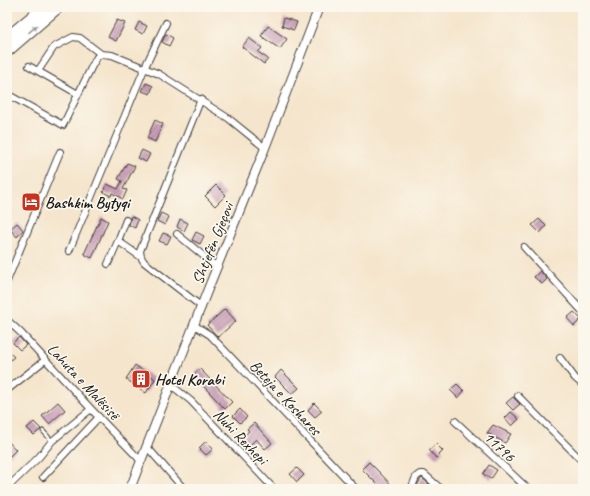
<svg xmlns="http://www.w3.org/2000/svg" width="590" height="496" viewBox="0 0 590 496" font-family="Caveat,sans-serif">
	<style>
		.building { fill: url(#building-hatch) }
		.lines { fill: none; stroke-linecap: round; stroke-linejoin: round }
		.service-casing { stroke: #3d3a36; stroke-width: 5 }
		.minor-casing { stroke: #3d3a36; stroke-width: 8 }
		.tertiary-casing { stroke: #3d3a36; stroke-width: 10 }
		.motorway-casing { stroke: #3d3a36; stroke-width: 13 }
		.service { stroke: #fff; stroke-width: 3 }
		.minor { stroke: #fff; stroke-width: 6 }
		.tertiary { stroke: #fff; stroke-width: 8 }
		.motorway { stroke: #fff; stroke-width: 11 }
		.oneway { fill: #999 }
		.labels { text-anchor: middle; stroke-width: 3.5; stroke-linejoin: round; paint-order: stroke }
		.poi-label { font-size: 16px; font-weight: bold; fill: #1c1c1c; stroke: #fbf7ec; text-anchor: start }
		.street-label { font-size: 16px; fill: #1c1c1c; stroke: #fbf7ec }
	</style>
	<defs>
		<pattern id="building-hatch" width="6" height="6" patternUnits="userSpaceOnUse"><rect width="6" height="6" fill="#c89cb7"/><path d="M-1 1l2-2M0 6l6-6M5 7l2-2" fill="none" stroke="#a27e94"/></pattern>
	</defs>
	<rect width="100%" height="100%" fill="#fbf7ec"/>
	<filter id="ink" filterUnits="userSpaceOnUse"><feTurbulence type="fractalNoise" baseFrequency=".025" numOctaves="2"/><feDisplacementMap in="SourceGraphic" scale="8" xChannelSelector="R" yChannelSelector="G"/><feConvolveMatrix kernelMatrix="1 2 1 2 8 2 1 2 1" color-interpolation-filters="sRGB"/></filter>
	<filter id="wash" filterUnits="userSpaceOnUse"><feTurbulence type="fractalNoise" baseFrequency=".012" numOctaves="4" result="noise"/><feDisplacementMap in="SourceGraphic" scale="16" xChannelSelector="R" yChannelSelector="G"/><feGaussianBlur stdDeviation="0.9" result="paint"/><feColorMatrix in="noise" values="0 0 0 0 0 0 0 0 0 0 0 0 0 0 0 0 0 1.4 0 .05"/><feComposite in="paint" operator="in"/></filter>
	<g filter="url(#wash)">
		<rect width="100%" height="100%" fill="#f5e5cc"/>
		<g id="blocks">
			<!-- building -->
			<path class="building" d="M 284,18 L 297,22 L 294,30 L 282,26 Z
				M 117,20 L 125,23 L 116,41 L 108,37 Z
				M 139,22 L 147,26 L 143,34 L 135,30 Z
				M 268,26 L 287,39 L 280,49 L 261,36 Z
				M 166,34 L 173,38 L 169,46 L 162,42 Z
				M 249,38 L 262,48 L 258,52 L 268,59 L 264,64 L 242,47 Z
				M 146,83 L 153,86 L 150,94 L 142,91 Z
				M 155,120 L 163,124 L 155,142 L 147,138 Z
				M 142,150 L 150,154 L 146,162 L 138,158 Z
				M 127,163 L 135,166 L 123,189 L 127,190 L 123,199 L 112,193 L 111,196 L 103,192 L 107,184 L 118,189 L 122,181 L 118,179 Z
				M 216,185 L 226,195 L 215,206 L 205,196 Z
				M 30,195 L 35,200 L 32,209 L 25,203 Z
				M 161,213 L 169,217 L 165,225 L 157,221 Z
				M 131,216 L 138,220 L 135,228 L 129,225 Z
				M 101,217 L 108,221 L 92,258 L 84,254 Z
				M 180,219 L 188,223 L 184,231 L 177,227 Z
				M 539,219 L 546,226 L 540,233 L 532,225 Z
				M 17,223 L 23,230 L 17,237 L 10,229 Z
				M 196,232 L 204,236 L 200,244 L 192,240 Z
				M 163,233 L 171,236 L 167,244 L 159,241 Z
				M 540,271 L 547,279 L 542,284 L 534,277 Z
				M 225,309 L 236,321 L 218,337 L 207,325 Z
				M 574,312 L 581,319 L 574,326 L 567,318 Z
				M 19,337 L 26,345 L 20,350 L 13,343 Z
				M 7,350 L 14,357 L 7,363 Z
				M 135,365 L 155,379 L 146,393 L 126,379 Z
				M 200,369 L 232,402 L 225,409 L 193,375 Z
				M 281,370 L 299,388 L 292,394 L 275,377 Z
				M 457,384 L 464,391 L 458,398 L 450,390 Z
				M 513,397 L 520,404 L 513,410 L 506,403 Z
				M 58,402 L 65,410 L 49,424 L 42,416 Z
				M 314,403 L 322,411 L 315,417 L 308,410 Z
				M 240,409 L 247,417 L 240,423 L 233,416 Z
				M 511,412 L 519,419 L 512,426 L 505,418 Z
				M 34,422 L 41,429 L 34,435 L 27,428 Z
				M 254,423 L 272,443 L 265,449 L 256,439 L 245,450 L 238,442 L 249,431 L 247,429 Z
				M 493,425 L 511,434 L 505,443 L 487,433 Z
				M 7,440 L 16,450 L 10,456 L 7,453 Z
				M 206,441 L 213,449 L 206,455 L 199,448 Z
				M 436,444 L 443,451 L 436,458 L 429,450 Z
				M 369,462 L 379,472 L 395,489 L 382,489 L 362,469 Z
				M 489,465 L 497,470 L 491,479 L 483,474 Z
				M 297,468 L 304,475 L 297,482 L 290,474 Z
				M 422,478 L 429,484 L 427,489 L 417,486 L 420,480 Z"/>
		</g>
	</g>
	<g filter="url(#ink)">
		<use href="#blocks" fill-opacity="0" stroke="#3d3a36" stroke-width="1"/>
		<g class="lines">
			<defs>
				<path id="service" d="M 309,7 L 318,10
					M 43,431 L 52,441"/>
				<path id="minor" d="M 29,66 L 78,94
					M 38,71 L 54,47 L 73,37 L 80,38 L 101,54 L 112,55 L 159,74 L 228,118 L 265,148
					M 7,94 L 63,125 L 92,66 L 97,57 L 101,54
					M 201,99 L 140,251 L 141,257 L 144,262 L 202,307
					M 177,234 L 217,267
					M 118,241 L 126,220
					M 524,247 L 583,312
					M 69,251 L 145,67 L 166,23
					M 108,264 L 118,241 L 141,257
					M 7,281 L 60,152
					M 7,320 L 21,333 L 91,409 L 141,461
					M 194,325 L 210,335 L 356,489
					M 560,358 L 575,378 L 583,385
					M 171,385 L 191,401 L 274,489
					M 7,390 L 45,360
					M 518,396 L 583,462
					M 455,421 L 528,489
					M 147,447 L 184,489
					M 43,477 L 99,417
					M 7,488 L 39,457 L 52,441 L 91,409
					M 411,489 L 416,477 L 420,474 L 424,474 L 441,489"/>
				<path id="tertiary" d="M 130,489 L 206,294 L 265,148 L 319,7"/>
				<path id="motorway" d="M 7,38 L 44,7
					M 7,51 L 58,7"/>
			</defs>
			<!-- service casing -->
			<use href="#service" class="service-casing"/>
			<!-- minor casing -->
			<use href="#minor" class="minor-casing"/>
			<!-- tertiary casing -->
			<use href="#tertiary" class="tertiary-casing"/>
			<!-- motorway casing -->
			<use href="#motorway" class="motorway-casing"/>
			<!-- service -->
			<use href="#service" class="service"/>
			<!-- minor -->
			<use href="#minor" class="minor"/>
			<!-- tertiary -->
			<use href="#tertiary" class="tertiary"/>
			<!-- motorway -->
			<use href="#motorway" class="motorway"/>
		</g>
		<!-- one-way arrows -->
		<defs><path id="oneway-solid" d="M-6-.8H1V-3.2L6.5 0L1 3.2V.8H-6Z"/></defs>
		<use class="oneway" href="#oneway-solid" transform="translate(33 29) rotate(-40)"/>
	</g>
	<!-- icons -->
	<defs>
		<symbol id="hotel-square" viewBox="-11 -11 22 22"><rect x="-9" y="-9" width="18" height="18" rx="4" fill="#c8321e" stroke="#fbf7ec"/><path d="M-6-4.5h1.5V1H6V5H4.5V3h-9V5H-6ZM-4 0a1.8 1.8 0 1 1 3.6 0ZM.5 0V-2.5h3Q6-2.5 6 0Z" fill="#fff"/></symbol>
		<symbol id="building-square" viewBox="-11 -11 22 22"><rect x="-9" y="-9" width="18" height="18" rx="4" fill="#c8321e" stroke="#fbf7ec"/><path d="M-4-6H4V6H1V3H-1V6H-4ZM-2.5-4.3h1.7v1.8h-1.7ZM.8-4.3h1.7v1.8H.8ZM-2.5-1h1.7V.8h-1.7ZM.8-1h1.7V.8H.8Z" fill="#fff"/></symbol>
	</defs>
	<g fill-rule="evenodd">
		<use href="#hotel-square" x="20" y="191" width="22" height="22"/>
		<use href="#building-square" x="130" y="368" width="22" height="22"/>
	</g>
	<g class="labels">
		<!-- poi labels -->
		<g class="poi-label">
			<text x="45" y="208">Bashkim Bytyqi</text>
			<text x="155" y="385">Hotel Korabi</text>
		</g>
		<!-- street labels -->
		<g class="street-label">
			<text transform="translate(212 243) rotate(-68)" y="6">Shtjefën Gjeçovi</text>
			<text transform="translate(84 381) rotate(47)" y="6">Lahuta e Malësisë</text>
			<text transform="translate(286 397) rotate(47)" y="6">Beteja e Koshares</text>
			<text transform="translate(241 436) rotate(46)" y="6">Nuhi Rexhepi</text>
			<text transform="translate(500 446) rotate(43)" y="6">11796</text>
		</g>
	</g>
	<!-- margin -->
	<rect width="590" height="496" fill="none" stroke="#fbf7ec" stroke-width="24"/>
</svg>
